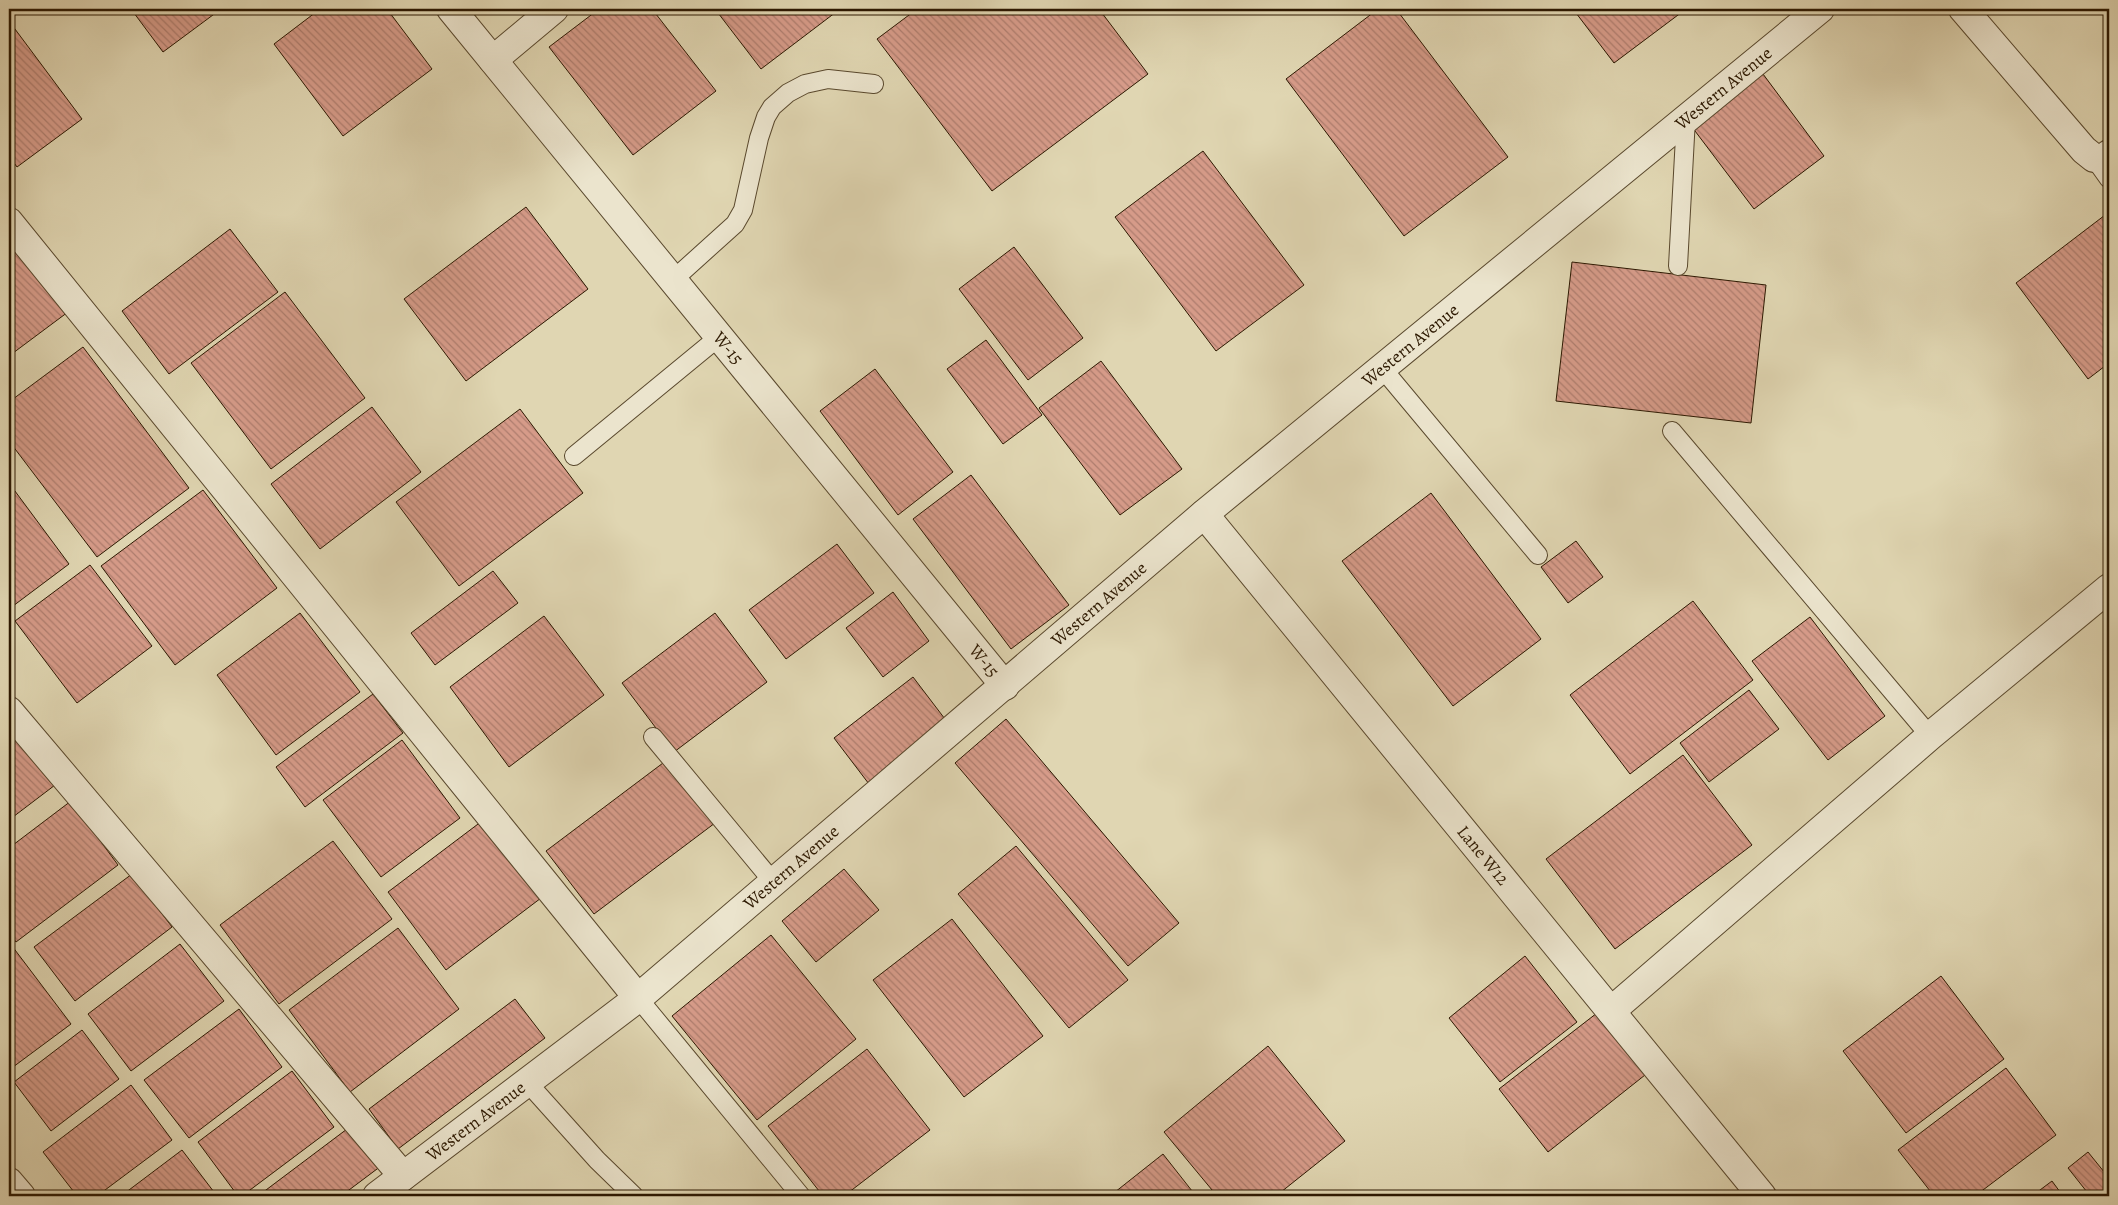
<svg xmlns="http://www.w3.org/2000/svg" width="2118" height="1205" viewBox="0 0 2118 1205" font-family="Alegreya,serif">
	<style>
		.building { fill: url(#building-back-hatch); stroke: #2c1801 }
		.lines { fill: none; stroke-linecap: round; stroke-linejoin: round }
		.service-casing { stroke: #59482d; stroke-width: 20 }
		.minor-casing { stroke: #59482d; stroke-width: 30 }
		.tertiary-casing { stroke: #59482d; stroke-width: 30 }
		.service { stroke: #ebe4cd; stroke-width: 18 }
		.minor { stroke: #ebe4cd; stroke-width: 28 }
		.tertiary { stroke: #ebe4cd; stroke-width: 28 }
		.labels { text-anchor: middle; stroke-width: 5; stroke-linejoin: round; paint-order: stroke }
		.street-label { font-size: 18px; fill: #2c1801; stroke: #ebe4cd }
	</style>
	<defs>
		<pattern id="building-back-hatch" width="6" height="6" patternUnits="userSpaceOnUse" patternTransform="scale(1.25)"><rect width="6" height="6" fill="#d69b89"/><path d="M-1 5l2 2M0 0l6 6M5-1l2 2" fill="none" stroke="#ae7d6e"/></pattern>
	</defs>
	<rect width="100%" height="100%" fill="#e0d6b2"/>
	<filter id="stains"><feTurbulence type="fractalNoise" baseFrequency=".004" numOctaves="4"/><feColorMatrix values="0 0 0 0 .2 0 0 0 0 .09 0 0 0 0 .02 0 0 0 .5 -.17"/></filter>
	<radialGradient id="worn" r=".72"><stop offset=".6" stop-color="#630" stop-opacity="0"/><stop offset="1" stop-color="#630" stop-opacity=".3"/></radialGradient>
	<!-- building -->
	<path class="building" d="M 131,9 L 221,9 L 163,52 Z
		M 320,9 L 387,9 L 432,69 L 343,136 L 274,44 Z
		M 599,9 L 652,9 L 716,91 L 633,155 L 549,47 Z
		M 715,9 L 840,9 L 761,69 Z
		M 917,9 L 1099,9 L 1148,74 L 992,191 L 877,39 Z
		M 1378,9 L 1396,9 L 1508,157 L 1404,236 L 1286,79 Z
		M 1573,9 L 1686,9 L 1614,63 Z
		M 9,21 L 82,119 L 17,167 L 9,156 Z
		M 1763,74 L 1824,156 L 1754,209 L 1692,127 Z
		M 1203,151 L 1304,285 L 1216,351 L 1115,217 Z
		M 526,207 L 588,289 L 466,381 L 404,299 Z
		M 2109,212 L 2109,363 L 2088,379 L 2016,283 Z
		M 230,229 L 278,292 L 169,374 L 122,311 Z
		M 9,232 L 68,312 L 9,356 Z
		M 1014,247 L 1083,338 L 1028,380 L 959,289 Z
		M 1572,262 L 1766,285 L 1751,423 L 1556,401 Z
		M 285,292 L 365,398 L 271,469 L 191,363 Z
		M 986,340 L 1042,415 L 1003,444 L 947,369 Z
		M 83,347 L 189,488 L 97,557 L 9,441 L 9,402 Z
		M 1101,361 L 1182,469 L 1120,515 L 1039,408 Z
		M 875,369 L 953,472 L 898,515 L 820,411 Z
		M 372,407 L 421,472 L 320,549 L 271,484 Z
		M 520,409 L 583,493 L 459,586 L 396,502 Z
		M 971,475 L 1069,605 L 1011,649 L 913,519 Z
		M 9,483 L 69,564 L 9,609 Z
		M 203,490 L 277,588 L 175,665 L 101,566 Z
		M 1431,493 L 1541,639 L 1453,706 L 1342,561 Z
		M 1576,541 L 1603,577 L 1568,603 L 1541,567 Z
		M 837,544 L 874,593 L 786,659 L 749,610 Z
		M 90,565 L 152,646 L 77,703 L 15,621 Z
		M 493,571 L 518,603 L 435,665 L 411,633 Z
		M 893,592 L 929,641 L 883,677 L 846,628 Z
		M 1693,601 L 1753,680 L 1630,774 L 1570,695 Z
		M 300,613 L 360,692 L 276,755 L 217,675 Z
		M 715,613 L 767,682 L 674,752 L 622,683 Z
		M 544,616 L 604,695 L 509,767 L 450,687 Z
		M 1810,617 L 1885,716 L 1828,760 L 1752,661 Z
		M 913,677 L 948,723 L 869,784 L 834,738 Z
		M 1749,690 L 1779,729 L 1709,782 L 1680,743 Z
		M 373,694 L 403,733 L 305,807 L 276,767 Z
		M 9,716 L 59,782 L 9,820 Z
		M 1006,719 L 1179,923 L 1128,966 L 955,763 Z
		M 402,740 L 460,818 L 381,877 L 323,800 Z
		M 1683,755 L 1752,845 L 1615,949 L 1546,859 Z
		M 667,760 L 715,823 L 594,914 L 546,851 Z
		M 71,801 L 118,865 L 16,942 L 9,932 L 9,848 Z
		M 486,818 L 545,895 L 446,970 L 388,892 Z
		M 333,841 L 392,919 L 279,1004 L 220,925 Z
		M 1016,846 L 1128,980 L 1069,1028 L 958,894 Z
		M 844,869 L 879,910 L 816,962 L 782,921 Z
		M 132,874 L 172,927 L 75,1001 L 34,947 Z
		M 952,919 L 1043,1036 L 964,1097 L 873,980 Z
		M 398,928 L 459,1009 L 350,1092 L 289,1010 Z
		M 771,935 L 856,1039 L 757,1120 L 672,1016 Z
		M 9,942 L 71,1024 L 9,1070 Z
		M 180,944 L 224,1001 L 131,1071 L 88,1014 Z
		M 1525,956 L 1577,1022 L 1500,1082 L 1449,1018 Z
		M 1941,976 L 2004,1059 L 1906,1133 L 1843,1051 Z
		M 515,999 L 545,1038 L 398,1149 L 369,1109 Z
		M 239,1009 L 282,1067 L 189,1138 L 144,1080 Z
		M 1597,1013 L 1645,1075 L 1548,1152 L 1499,1089 Z
		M 82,1030 L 119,1079 L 51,1131 L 14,1082 Z
		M 1268,1046 L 1345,1141 L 1276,1196 L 1217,1196 L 1164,1132 Z
		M 867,1049 L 930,1130 L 844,1196 L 823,1196 L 768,1126 Z
		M 2006,1068 L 2056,1135 L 1975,1196 L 1934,1196 L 1898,1150 Z
		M 292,1071 L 334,1127 L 242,1196 L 238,1196 L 198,1142 Z
		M 131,1085 L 172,1140 L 97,1196 L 77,1196 L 43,1152 Z
		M 355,1123 L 385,1163 L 341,1196 L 258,1196 Z
		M 182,1150 L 217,1196 L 121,1196 Z
		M 2088,1152 L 2109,1178 L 2109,1196 L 2081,1196 L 2087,1192 L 2068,1168 Z
		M 1163,1154 L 1196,1196 L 1110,1196 Z
		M 2052,1181 L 2063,1196 L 2032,1196 Z"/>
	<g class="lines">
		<defs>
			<path id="service" d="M 2094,158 L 2109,179
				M 1678,266 L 1686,118
				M 674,279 L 735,224 L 743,210 L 759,138 L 766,117 L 772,107 L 788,93 L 805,84 L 828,79 L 874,84
				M 1382,368 L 1538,555
				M 1672,431 L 1930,736
				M 574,456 L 720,336
				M 653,737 L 774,883
				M 638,998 L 801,1196
				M 527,1082 L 597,1160 L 634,1196"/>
			<g id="minor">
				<path id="s1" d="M 451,9 L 1005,686"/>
				<path d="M 493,60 L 554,9"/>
				<path d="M 9,222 L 638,998"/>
				<path id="s2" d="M 1204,514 L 1762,1196"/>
				<path d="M 9,711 L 403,1176"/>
				<path d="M 1611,1011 L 1930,736 L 2109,588"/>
				<path d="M 9,1182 L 21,1196"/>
			</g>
			<g id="tertiary">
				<path d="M 1963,9 L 2084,150 L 2094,158 L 2104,158 L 2109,154"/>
				<path id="s3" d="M 377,1196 L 638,998 L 1204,514 L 1820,9"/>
			</g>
		</defs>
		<!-- service casing -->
		<use href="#service" class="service-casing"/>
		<!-- minor casing -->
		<use href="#minor" class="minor-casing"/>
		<!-- tertiary casing -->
		<use href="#tertiary" class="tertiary-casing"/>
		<!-- service -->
		<use href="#service" class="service"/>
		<!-- minor -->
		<use href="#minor" class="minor"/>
		<!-- tertiary -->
		<use href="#tertiary" class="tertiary"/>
	</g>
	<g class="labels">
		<!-- street labels -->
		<g class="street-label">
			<text dy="6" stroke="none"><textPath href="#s3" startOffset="1744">Western Avenue</textPath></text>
			<text dy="6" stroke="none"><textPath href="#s3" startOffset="1339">Western Avenue</textPath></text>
			<text dy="6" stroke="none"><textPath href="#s1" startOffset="438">W-15</textPath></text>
			<text dy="6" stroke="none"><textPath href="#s3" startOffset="934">Western Avenue</textPath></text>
			<text dy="6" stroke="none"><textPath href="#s1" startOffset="842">W-15</textPath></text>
			<text dy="6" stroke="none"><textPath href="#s2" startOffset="441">Lane W12</textPath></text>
			<text dy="6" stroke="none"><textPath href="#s3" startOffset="529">Western Avenue</textPath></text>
			<text dy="6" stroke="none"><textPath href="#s3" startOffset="124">Western Avenue</textPath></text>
		</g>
	</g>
	<!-- margin -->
	<rect width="2118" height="1205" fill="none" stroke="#e0d6b2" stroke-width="30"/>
	<rect x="10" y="10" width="2098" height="1185" fill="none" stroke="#2c1801" stroke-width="2.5"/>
	<rect x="15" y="15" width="2088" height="1175" fill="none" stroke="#2c1801"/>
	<rect width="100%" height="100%" filter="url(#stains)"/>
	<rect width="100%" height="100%" fill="url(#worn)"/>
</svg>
